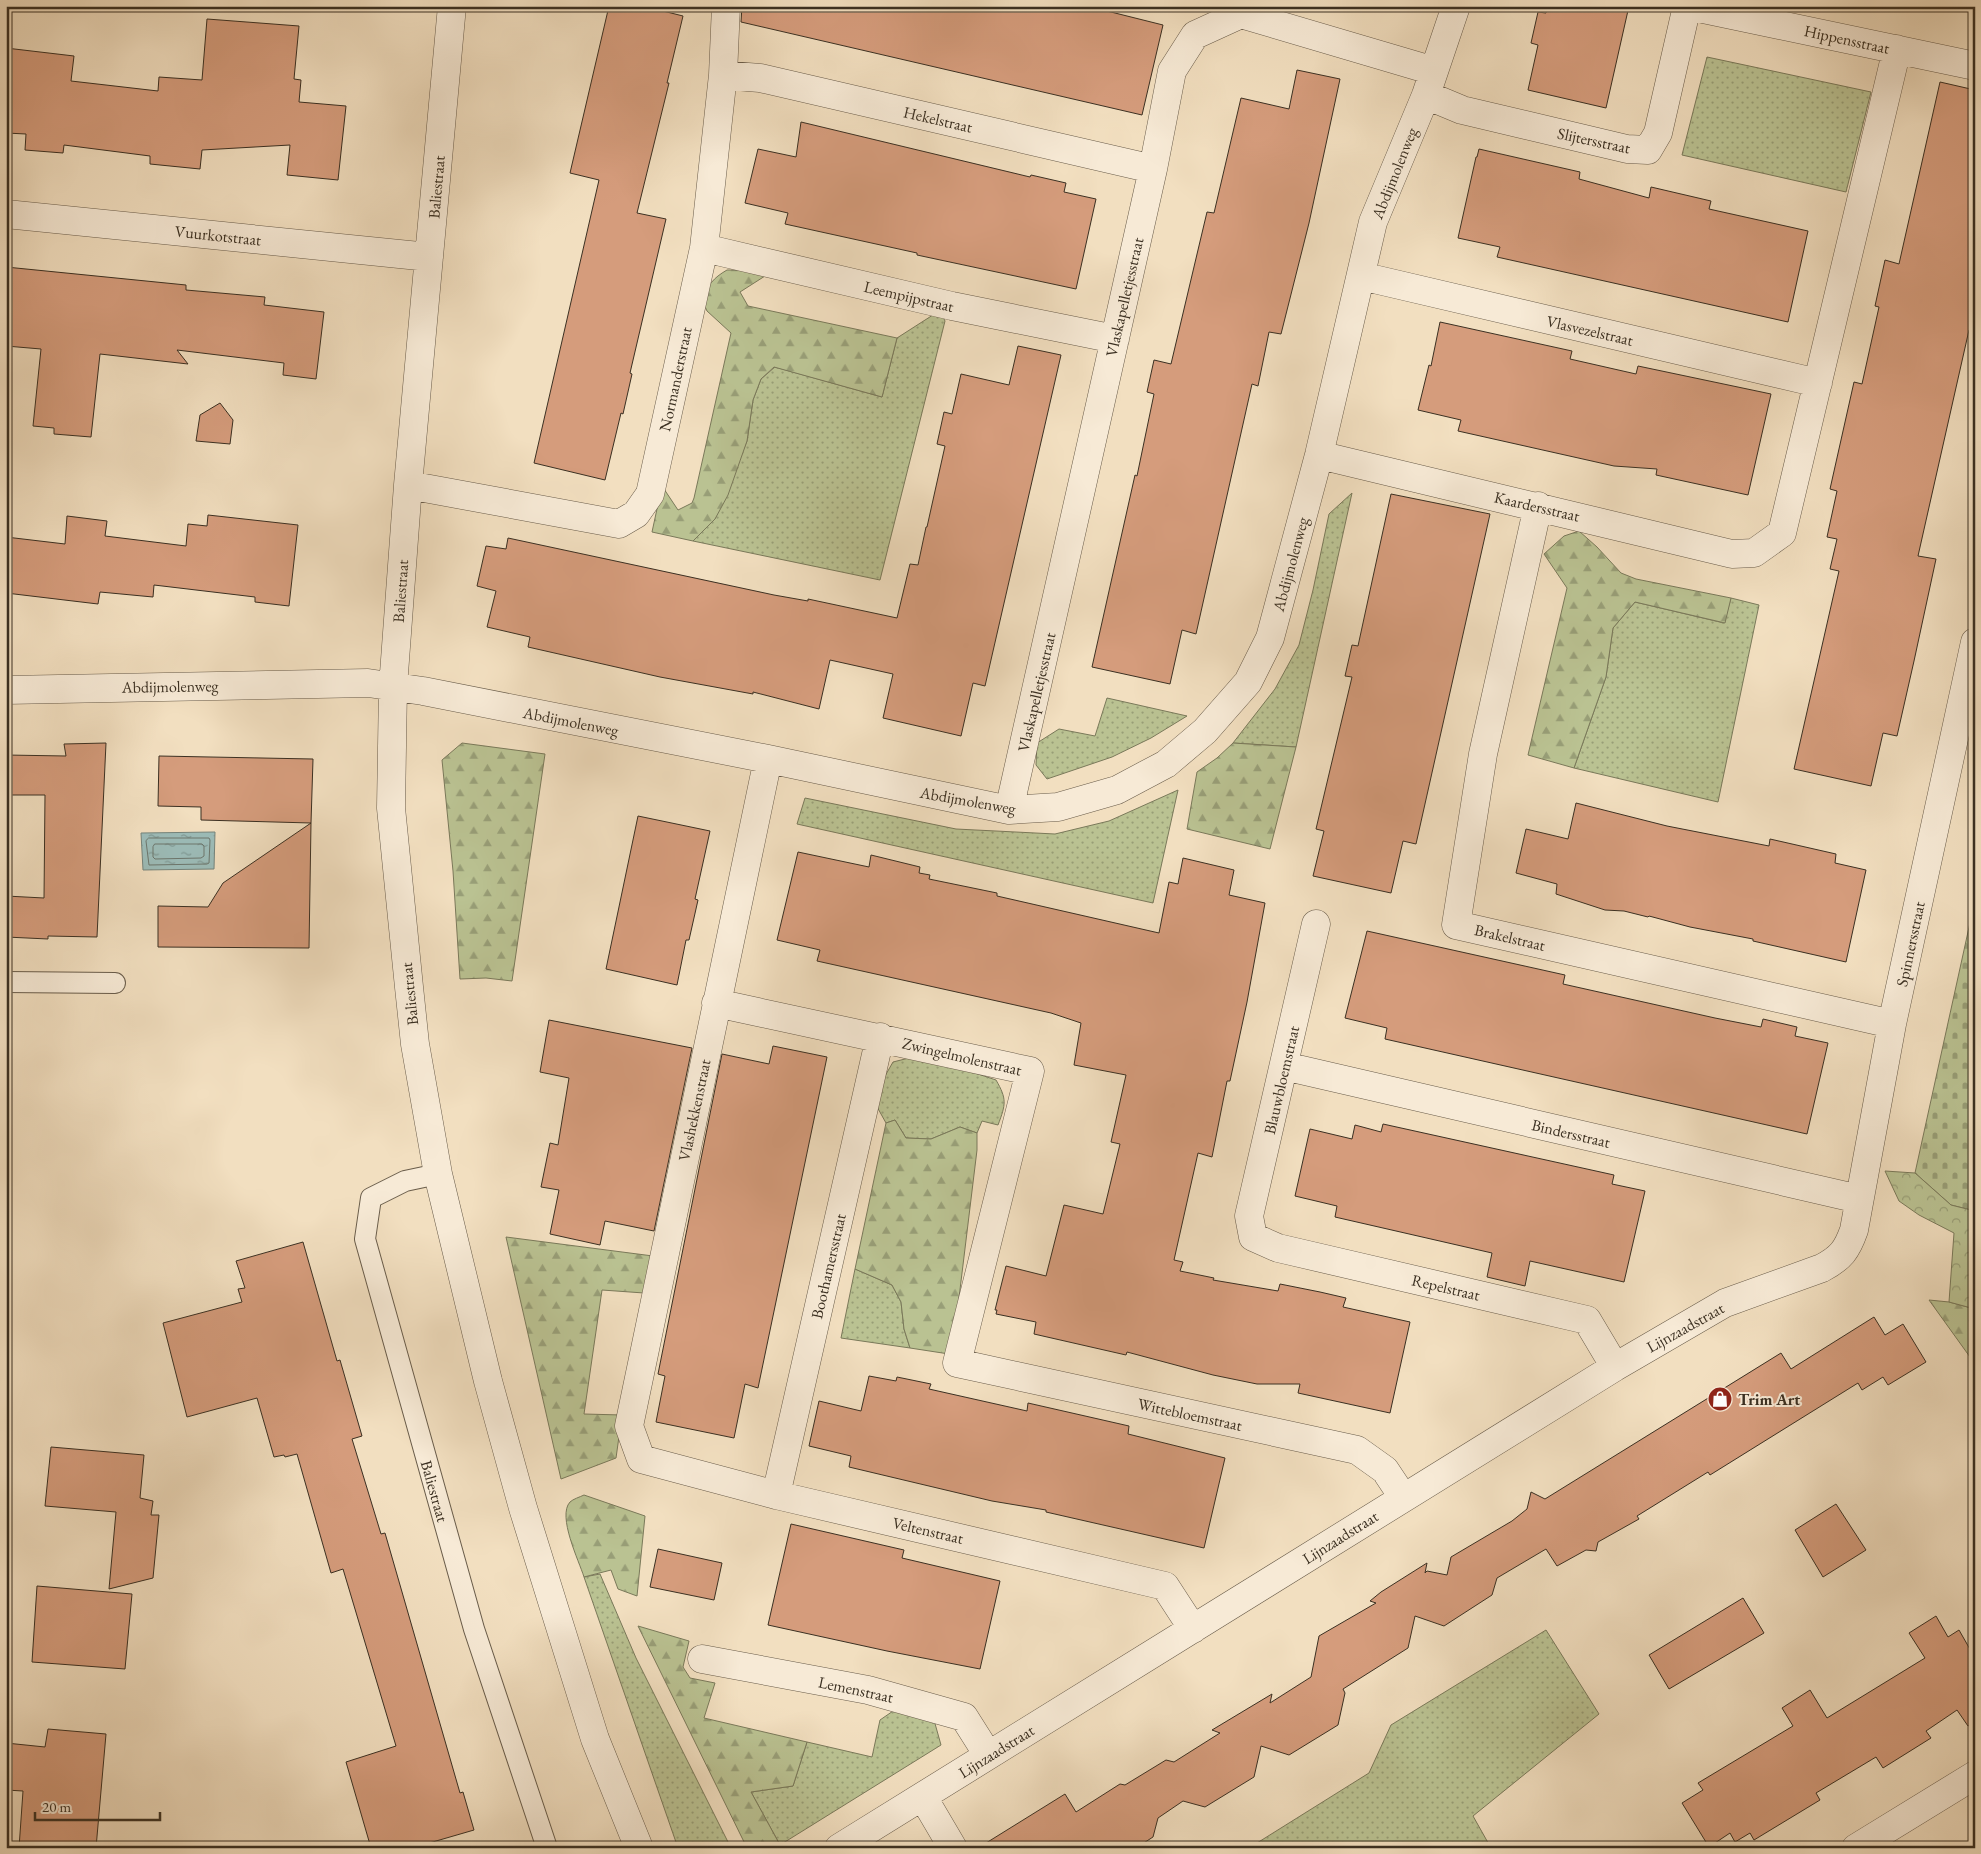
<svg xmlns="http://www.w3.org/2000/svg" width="1981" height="1854" viewBox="0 0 1981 1854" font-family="'EB Garamond',serif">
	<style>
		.grass { fill: url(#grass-dots); stroke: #7a795a }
		.forest { fill: url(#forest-firs); stroke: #7a795a }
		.cemetery { fill: url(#cemetery-stones); stroke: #7a795a }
		.park { fill: url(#park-crowns); stroke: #7a795a }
		.water { fill: url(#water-ripples); stroke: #75847c }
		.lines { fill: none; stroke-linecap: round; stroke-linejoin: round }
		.shore { stroke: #6c766d; stroke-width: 1 }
		.building { fill: #d59c7c; stroke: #3b3022 }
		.service-casing { stroke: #695c4a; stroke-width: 22 }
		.minor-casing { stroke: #695c4a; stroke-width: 29 }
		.service { stroke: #f7ead6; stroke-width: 20 }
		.minor { stroke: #f7ead6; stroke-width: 28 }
		.labels { text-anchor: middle; stroke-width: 4; stroke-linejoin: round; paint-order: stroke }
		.street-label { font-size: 16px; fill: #3b3022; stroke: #f7ead6 }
		.poi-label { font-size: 16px; font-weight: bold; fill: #3b3022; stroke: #f7ead6; text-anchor: start }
	</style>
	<defs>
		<pattern id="grass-dots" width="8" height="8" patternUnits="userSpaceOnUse" patternTransform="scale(1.25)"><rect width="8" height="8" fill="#bac292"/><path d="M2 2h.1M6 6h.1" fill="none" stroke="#989e77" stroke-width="1.8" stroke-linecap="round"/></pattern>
		<pattern id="forest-firs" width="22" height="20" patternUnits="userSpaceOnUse" patternTransform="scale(1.25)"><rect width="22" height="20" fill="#bac292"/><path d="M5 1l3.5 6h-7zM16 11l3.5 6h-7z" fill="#989e77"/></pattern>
		<pattern id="cemetery-stones" width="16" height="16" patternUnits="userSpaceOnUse" patternTransform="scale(1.25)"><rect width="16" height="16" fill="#bac292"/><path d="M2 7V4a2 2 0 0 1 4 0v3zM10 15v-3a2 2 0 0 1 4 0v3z" fill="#989e77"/></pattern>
		<pattern id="park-crowns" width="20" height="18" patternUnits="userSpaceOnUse" patternTransform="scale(1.25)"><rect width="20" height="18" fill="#bac292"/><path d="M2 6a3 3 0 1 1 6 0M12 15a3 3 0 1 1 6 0" fill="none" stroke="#989e77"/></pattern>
		<pattern id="water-ripples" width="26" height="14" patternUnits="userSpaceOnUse" patternTransform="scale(1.25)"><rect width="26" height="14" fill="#9cbcb8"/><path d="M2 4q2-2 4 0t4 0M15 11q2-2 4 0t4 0" fill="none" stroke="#809995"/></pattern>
	</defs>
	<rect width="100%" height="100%" fill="#f2dfc0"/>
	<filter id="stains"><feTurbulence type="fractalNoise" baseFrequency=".004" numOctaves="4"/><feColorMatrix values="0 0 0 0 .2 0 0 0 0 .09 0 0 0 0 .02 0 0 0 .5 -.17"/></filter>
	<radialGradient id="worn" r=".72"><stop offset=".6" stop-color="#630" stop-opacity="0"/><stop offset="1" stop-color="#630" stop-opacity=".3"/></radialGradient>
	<!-- grass -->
	<path class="grass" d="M 1707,57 L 1871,92 L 1846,192 L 1682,155 Z
		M 936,313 L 942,315 L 945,321 L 880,580 L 693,541 L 715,519 L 747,441 L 753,400 L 761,379 L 775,367 L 882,397 L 897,338 Z
		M 1352,493 L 1296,747 L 1233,743 L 1275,689 L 1299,645 L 1313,590 L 1329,514 Z
		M 1731,598 L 1759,605 L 1718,802 L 1574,768 L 1606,677 L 1613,628 L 1635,602 L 1724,623 Z
		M 1107,698 L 1187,716 L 1151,738 L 1112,757 L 1047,779 L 1036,765 L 1037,743 L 1059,729 L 1095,736 Z
		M 1178,790 L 1153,903 L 797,824 L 805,798 L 956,829 L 1055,834 L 1109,821 Z
		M 909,1058 L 963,1069 L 996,1080 C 1007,1099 1006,1104 998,1125 L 982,1121 L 977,1133 L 960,1127 L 931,1139 L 906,1138 L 895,1120 L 886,1123 L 876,1105 L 885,1076 L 893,1062 Z
		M 855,1269 L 892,1285 L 901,1302 L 904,1329 L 910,1348 L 841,1338 Z
		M 600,1574 L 636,1658 L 731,1848 L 678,1848 L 584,1577 Z
		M 1546,1630 L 1599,1714 L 1473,1816 L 1491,1848 L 1249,1848 L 1369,1773 L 1391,1725 Z
		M 896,1709 L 934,1720 L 941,1745 L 780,1845 L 751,1792 L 793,1786 L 807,1742 L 872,1757 L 880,1720 Z"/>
	<!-- forest -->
	<path class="forest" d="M 727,270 L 739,270 L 765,276 L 740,292 L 748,306 L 897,338 L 882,397 L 774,367 L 761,379 L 753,400 L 747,441 L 728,495 L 715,519 L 693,541 L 652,532 L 662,486 L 678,510 L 692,503 L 694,498 L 731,333 L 707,311 L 702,300 C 708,285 713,278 727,270 Z
		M 1579,531 L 1597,547 L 1621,573 L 1636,579 L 1731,598 L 1725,623 L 1635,602 L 1613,628 L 1606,677 L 1574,768 L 1528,755 L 1567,588 L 1544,554 L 1564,536 Z
		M 462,743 L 545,754 L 512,981 L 486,978 L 460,979 L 453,871 L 442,760 Z
		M 1233,743 L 1296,747 L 1270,849 L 1187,829 L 1197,772 L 1217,758 Z
		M 895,1120 L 906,1138 L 931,1139 L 960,1127 L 977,1133 L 977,1150 L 958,1306 L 949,1354 L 910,1348 L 904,1329 L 901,1302 L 892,1285 L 855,1269 L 886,1123 Z
		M 506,1237 L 653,1256 L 644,1293 L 602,1290 L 584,1414 L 622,1415 L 616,1458 L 561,1479 Z
		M 1929,1300 L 1949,1302 L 1975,1309 L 1975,1364 Z
		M 584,1495 L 645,1516 L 637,1596 L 618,1589 L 611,1570 L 584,1577 C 579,1561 557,1516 570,1502 C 573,1499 580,1497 584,1495 Z
		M 638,1626 L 689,1641 L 683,1667 L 690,1678 L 715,1683 L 704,1718 L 807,1742 L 793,1786 L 751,1792 L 780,1845 L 776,1848 L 747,1848 Z"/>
	<!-- cemetery -->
	<path class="cemetery" d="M 1975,900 L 1975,1211 L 1951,1205 L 1915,1173 Z"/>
	<!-- park -->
	<path class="park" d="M 1885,1171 L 1915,1173 L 1951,1205 L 1975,1211 L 1975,1309 L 1949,1302 L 1954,1233 L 1919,1215 L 1899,1201 Z"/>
	<!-- water -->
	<path class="water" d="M 215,832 L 214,869 L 143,870 L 141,833 Z"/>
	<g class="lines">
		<!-- shore -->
		<path class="shore" d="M 149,838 L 209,838 L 210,840 L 209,863 L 207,864 L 149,865 L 146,841 Z
			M 155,844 L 202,844 L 204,846 L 204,856 L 201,858 L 155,859 L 153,857 L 153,847 Z"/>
	</g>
	<!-- building -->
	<path class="building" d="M 609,6 L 643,6 L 683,16 L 667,83 L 669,83 L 637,213 L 666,219 L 630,373 L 632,374 L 623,414 L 621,413 L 605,480 L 534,463 L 599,180 L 570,173 Z
		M 742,6 L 1087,6 L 1163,25 L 1142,115 L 741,22 Z
		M 1547,6 L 1629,6 L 1606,108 L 1528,90 L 1538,45 L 1531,43 L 1538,12 L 1546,13 Z
		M 207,19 L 299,26 L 294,79 L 301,80 L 299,102 L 346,106 L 338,180 L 287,175 L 290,145 L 202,150 L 200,169 L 150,164 L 150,156 L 64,145 L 63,153 L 25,150 L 26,134 L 6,133 L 6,48 L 74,56 L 71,81 L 158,91 L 159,77 L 202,80 Z
		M 1297,70 L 1340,79 L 1309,223 L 1281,334 L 1269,332 L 1258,386 L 1252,384 L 1196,634 L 1182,630 L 1170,684 L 1092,667 L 1135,475 L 1137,476 L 1154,394 L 1147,392 L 1154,360 L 1171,364 L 1207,212 L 1214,213 L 1241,98 L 1289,109 Z
		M 1940,82 L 1975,90 L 1975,332 L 1969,330 L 1918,556 L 1936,559 L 1914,661 L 1897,736 L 1883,733 L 1871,786 L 1794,769 L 1839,571 L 1830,569 L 1837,539 L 1827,537 L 1837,491 L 1830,489 L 1854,382 L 1862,384 L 1879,307 L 1875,306 L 1885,260 L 1899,264 Z
		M 801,122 L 1030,177 L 1031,175 L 1066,183 L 1064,192 L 1096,199 L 1076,289 L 917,255 L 917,253 L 785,224 L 788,213 L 745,203 L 758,149 L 796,157 Z
		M 1479,149 L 1580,172 L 1579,179 L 1649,198 L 1651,187 L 1711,201 L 1709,209 L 1808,231 L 1788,322 L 1497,257 L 1500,247 L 1458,238 L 1476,157 L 1477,157 Z
		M 6,267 L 186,285 L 186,290 L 265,297 L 264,305 L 324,312 L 316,379 L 283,375 L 284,363 L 177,350 L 188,364 L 100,354 L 91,437 L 54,434 L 54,428 L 33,426 L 41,349 L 6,346 Z
		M 1440,322 L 1572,351 L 1570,359 L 1636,374 L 1638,366 L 1771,394 L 1748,495 L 1656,475 L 1657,469 L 1614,466 L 1458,431 L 1461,420 L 1418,410 L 1429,365 L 1431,366 Z
		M 1018,346 L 1061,355 L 985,686 L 973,683 L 961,736 L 883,718 L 893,674 L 830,660 L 819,709 L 753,692 L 753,694 L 660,677 L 528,647 L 530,637 L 487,627 L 496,591 L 477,586 L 486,546 L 506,549 L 508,538 L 774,595 L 808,601 L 808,599 L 897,618 L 910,564 L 918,565 L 926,527 L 927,527 L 945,446 L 937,444 L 944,412 L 952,414 L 961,374 L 1009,385 Z
		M 220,403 L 233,420 L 230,444 L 196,441 L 200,415 Z
		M 1391,494 L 1490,514 L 1416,844 L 1403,841 L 1391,893 L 1313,876 L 1324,831 L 1316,829 L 1352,677 L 1345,676 L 1352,645 L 1358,646 Z
		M 208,515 L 298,525 L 289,606 L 255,602 L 255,597 L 154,585 L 153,597 L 100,592 L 98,604 L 6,593 L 6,537 L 65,544 L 67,516 L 107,521 L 105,536 L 186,546 L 188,524 L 207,526 Z
		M 106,743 L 97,937 L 48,936 L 48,939 L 6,937 L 6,896 L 44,898 L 45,795 L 6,795 L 6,755 L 66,756 L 64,744 Z
		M 159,756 L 313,759 L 311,823 L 201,820 L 201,807 L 158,806 Z
		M 1576,803 L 1667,826 L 1769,846 L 1770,839 L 1836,854 L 1835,863 L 1866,870 L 1846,962 L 1753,941 L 1753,939 L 1690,927 L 1649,916 L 1648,917 L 1624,911 L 1605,910 L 1556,894 L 1557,884 L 1516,873 L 1526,829 L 1568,839 Z
		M 638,816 L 710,831 L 695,899 L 698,900 L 689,940 L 686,940 L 677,985 L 606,969 Z
		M 311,823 L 309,948 L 158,947 L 158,906 L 208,907 L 223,883 Z
		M 798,852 L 869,867 L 871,855 L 920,867 L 919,873 L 930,875 L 929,879 L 997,893 L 997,896 L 1159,933 L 1169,882 L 1178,884 L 1183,858 L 1234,870 L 1229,895 L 1265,903 L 1247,1002 L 1230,1081 L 1227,1081 L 1212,1157 L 1198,1153 L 1174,1260 L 1183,1262 L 1180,1271 L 1214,1278 L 1213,1280 L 1278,1291 L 1280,1284 L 1320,1292 L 1346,1298 L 1343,1307 L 1410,1322 L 1390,1413 L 1298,1393 L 1300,1384 L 1257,1384 L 1213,1375 L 1127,1352 L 1126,1355 L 1034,1334 L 1036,1322 L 996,1314 L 997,1310 L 995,1310 L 1006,1266 L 1046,1276 L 1064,1205 L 1103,1214 L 1120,1144 L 1111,1142 L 1126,1075 L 1074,1065 L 1081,1023 L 1051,1013 L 817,961 L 820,950 L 777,940 Z
		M 1367,931 L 1565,975 L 1563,984 L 1715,1018 L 1761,1027 L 1763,1019 L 1797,1027 L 1795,1036 L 1828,1043 L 1807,1134 L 1385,1039 L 1387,1028 L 1345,1018 Z
		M 549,1020 L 692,1048 L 654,1231 L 605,1221 L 600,1245 L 550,1234 L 559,1190 L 541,1187 L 550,1143 L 558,1145 L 569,1078 L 540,1072 Z
		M 773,1046 L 827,1057 L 758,1388 L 745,1384 L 734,1438 L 656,1422 L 665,1376 L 658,1374 L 722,1054 L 769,1064 Z
		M 1383,1124 L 1614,1175 L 1612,1184 L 1645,1191 L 1624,1282 L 1530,1261 L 1525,1286 L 1487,1277 L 1492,1253 L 1335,1217 L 1337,1206 L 1295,1196 L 1310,1129 L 1352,1139 L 1355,1125 L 1381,1132 Z
		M 303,1242 L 337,1361 L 340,1360 L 362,1436 L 352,1439 L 381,1534 L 385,1533 L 460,1793 L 463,1792 L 474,1830 L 412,1848 L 371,1848 L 346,1762 L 396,1746 L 343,1569 L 331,1573 L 297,1454 L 285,1457 L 284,1455 L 274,1457 L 257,1398 L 187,1417 L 163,1323 L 242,1302 L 238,1289 L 245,1288 L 236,1261 Z
		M 1874,1317 L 1885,1335 L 1903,1324 L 1926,1362 L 1888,1385 L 1883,1377 L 1862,1390 L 1858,1383 L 1710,1475 L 1708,1472 L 1637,1516 L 1639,1519 L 1598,1542 L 1596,1551 L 1586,1550 L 1557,1566 L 1546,1549 L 1497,1578 L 1492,1595 L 1444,1626 L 1415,1616 L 1408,1648 L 1343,1689 L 1345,1693 L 1338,1725 L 1289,1755 L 1261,1746 L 1254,1777 L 1205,1807 L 1183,1801 L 1158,1818 L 1153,1837 L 1136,1848 L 978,1848 L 1065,1794 L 1076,1812 L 1120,1784 L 1125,1785 L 1166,1760 L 1174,1762 L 1220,1733 L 1212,1730 L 1272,1694 L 1270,1703 L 1311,1677 L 1319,1636 L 1376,1603 L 1370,1601 L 1381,1592 L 1427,1563 L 1425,1573 L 1427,1571 L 1447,1575 L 1451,1557 L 1512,1521 L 1527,1509 L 1531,1492 L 1545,1499 L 1781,1353 L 1791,1369 Z
		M 869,1376 L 896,1381 L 897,1377 L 931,1384 L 929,1389 L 1027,1411 L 1028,1403 L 1129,1426 L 1128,1434 L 1225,1458 L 1204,1548 L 1046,1512 L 1046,1510 L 992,1501 L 849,1467 L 851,1456 L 809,1446 L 819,1401 L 861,1411 Z
		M 51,1447 L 144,1455 L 140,1498 L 153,1501 L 151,1515 L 159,1515 L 153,1578 L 109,1589 L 116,1512 L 45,1506 Z
		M 1836,1504 L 1866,1550 L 1823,1577 L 1795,1530 Z
		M 791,1524 L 904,1550 L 902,1558 L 1000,1581 L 980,1669 L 887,1651 L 768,1625 Z
		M 658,1549 L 722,1563 L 714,1600 L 650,1587 Z
		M 37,1586 L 132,1594 L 125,1669 L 32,1662 Z
		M 1743,1598 L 1764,1633 L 1669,1689 L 1649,1655 Z
		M 1936,1616 L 1948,1637 L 1959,1630 L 1975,1658 L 1975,1722 L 1968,1726 L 1957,1710 L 1926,1731 L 1931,1738 L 1883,1768 L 1876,1757 L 1816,1793 L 1820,1800 L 1754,1840 L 1750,1833 L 1735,1842 L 1730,1833 L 1709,1847 L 1682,1803 L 1703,1790 L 1698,1783 L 1793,1726 L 1782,1708 L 1810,1690 L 1827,1718 L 1925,1658 L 1909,1633 Z
		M 48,1729 L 106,1734 L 96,1848 L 19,1848 L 23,1791 L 6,1790 L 6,1743 L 45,1747 Z"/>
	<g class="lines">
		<defs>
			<path id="service" d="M 6,982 L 115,983
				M 438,1174 L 405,1181 L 371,1198 L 365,1239 L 474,1629 L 547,1848"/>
			<path id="minor" d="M 452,6 L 408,485 L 393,687 L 391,808 L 409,987 L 415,1044 L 438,1174 L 488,1381 L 523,1508 L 595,1739 L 639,1848
				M 1689,6 L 1975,66
				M 723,75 L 760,78 L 1153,169
				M 1426,95 L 1462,110 L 1627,149 L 1648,150 L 1658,133 L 1687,6
				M 6,214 L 429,257
				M 704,248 L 952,306 L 1115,339
				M 1361,276 L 1818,383
				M 1319,455 L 1732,554 L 1754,553 L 1782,533 L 1897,49
				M 408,485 L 619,524 L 636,514 L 650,494 L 704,248 L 723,75 L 726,6
				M 1538,506 L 1483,754 L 1456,925 L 1892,1024
				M 6,690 L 368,683 L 423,691 L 768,759 L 1009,810 L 1058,807 L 1117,790 L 1166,764 L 1205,731 L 1248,682 L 1270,638 L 1319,455 L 1373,222 L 1426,95 L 1456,6
				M 768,759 L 629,1426 L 641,1459 L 776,1495 L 1165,1586 L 1193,1629
				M 1009,810 L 1153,169 L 1172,71 L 1195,35 L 1241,14 L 1434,71
				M 1316,924 L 1249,1216 L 1253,1237 L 1278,1248 L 1587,1320 L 1615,1367
				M 716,1003 L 1030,1071 L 957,1363 L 1357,1450 L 1385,1470 L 1403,1497
				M 1284,1066 L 1859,1199
				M 776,1495 L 880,1037
				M 702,1659 L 868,1690 L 964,1717 L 988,1755
				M 923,1797 L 953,1848
				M 839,1848 L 1615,1367 L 1725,1303 L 1822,1268 C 1841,1258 1847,1250 1854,1230 L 1892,1024 L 1975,642
				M 1856,1848 L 1975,1775"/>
		</defs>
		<!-- service casing -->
		<use href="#service" class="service-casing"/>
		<!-- minor casing -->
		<use href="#minor" class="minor-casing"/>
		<!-- service -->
		<use href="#service" class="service"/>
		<!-- minor -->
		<use href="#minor" class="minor"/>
	</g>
	<!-- icons -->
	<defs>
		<symbol id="shop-disc" viewBox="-11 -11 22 22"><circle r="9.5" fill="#8f2418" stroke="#f7ead6"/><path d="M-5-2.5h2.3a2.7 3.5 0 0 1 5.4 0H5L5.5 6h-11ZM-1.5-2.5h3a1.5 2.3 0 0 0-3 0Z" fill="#fff"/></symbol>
	</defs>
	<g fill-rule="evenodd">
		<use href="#shop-disc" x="1706" y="1385" width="28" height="28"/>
	</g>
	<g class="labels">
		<!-- street labels -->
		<g class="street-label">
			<text transform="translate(1847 39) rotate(12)" y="6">Hippensstraat</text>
			<text transform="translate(938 119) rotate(13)" y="6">Hekelstraat</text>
			<text transform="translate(1594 140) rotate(12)" y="6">Slijtersstraat</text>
			<text transform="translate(1394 173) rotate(-68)" y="6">Abdijmolenweg</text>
			<text transform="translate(436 187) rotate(-85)" y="6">Baliestraat</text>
			<text transform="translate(218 235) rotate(6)" y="6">Vuurkotstraat</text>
			<text transform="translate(909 296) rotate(13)" y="6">Leempijpstraat</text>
			<text transform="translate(1124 297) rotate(-77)" y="6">Vlaskapelletjesstraat</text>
			<text transform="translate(1590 330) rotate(13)" y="6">Vlasvezelstraat</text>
			<text transform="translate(675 379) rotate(-78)" y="6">Normanderstraat</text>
			<text transform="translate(1537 506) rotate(13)" y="6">Kaardersstraat</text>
			<text transform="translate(1290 564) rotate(-75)" y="6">Abdijmolenweg</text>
			<text transform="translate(400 591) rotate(-86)" y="6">Baliestraat</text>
			<text transform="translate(170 686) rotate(-1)" y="6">Abdijmolenweg</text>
			<text transform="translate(1036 692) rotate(-77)" y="6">Vlaskapelletjesstraat</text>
			<text transform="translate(571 721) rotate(11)" y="6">Abdijmolenweg</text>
			<text transform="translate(968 800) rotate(10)" y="6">Abdijmolenweg</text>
			<text transform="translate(1510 937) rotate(13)" y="6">Brakelstraat</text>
			<text transform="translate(1910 944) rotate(-78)" y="6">Spinnersstraat</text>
			<text transform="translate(409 994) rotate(-96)" y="6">Baliestraat</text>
			<text transform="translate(962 1056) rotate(13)" y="6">Zwingelmolenstraat</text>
			<text transform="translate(1281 1080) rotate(-77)" y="6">Blauwbloemstraat</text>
			<text transform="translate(694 1110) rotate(-78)" y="6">Vlashekkenstraat</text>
			<text transform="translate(1571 1133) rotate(13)" y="6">Bindersstraat</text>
			<text transform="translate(828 1266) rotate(-77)" y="6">Boothamersstraat</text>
			<text transform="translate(1446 1287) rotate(13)" y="6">Repelstraat</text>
			<text transform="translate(1685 1327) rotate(-29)" y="6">Lijnzaadstraat</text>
			<text transform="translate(1190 1414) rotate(12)" y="6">Wittebloemstraat</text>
			<text transform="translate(435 1491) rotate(74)" y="6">Baliestraat</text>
			<text transform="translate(928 1530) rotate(13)" y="6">Veltenstraat</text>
			<text transform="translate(1340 1537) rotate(-32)" y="6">Lijnzaadstraat</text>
			<text transform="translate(856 1689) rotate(12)" y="6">Lemenstraat</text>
			<text transform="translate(996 1751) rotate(-32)" y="6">Lijnzaadstraat</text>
		</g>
		<!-- poi labels -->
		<g class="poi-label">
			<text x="1738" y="1405">Trim Art</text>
		</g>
	</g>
	<!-- margin -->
	<rect width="1981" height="1854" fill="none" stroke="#f2dfc0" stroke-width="25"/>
	<rect x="8" y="8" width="1966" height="1839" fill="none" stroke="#3b3022" stroke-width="2.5"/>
	<rect x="12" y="12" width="1956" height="1829" fill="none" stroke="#3b3022"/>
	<!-- scale -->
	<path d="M35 1812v8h125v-8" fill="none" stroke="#3b3022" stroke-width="2.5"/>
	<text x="42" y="1812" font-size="15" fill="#3b3022" stroke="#f7ead6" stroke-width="4" paint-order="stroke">20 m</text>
	<rect width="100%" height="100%" filter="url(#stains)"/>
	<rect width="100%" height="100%" fill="url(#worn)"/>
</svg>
